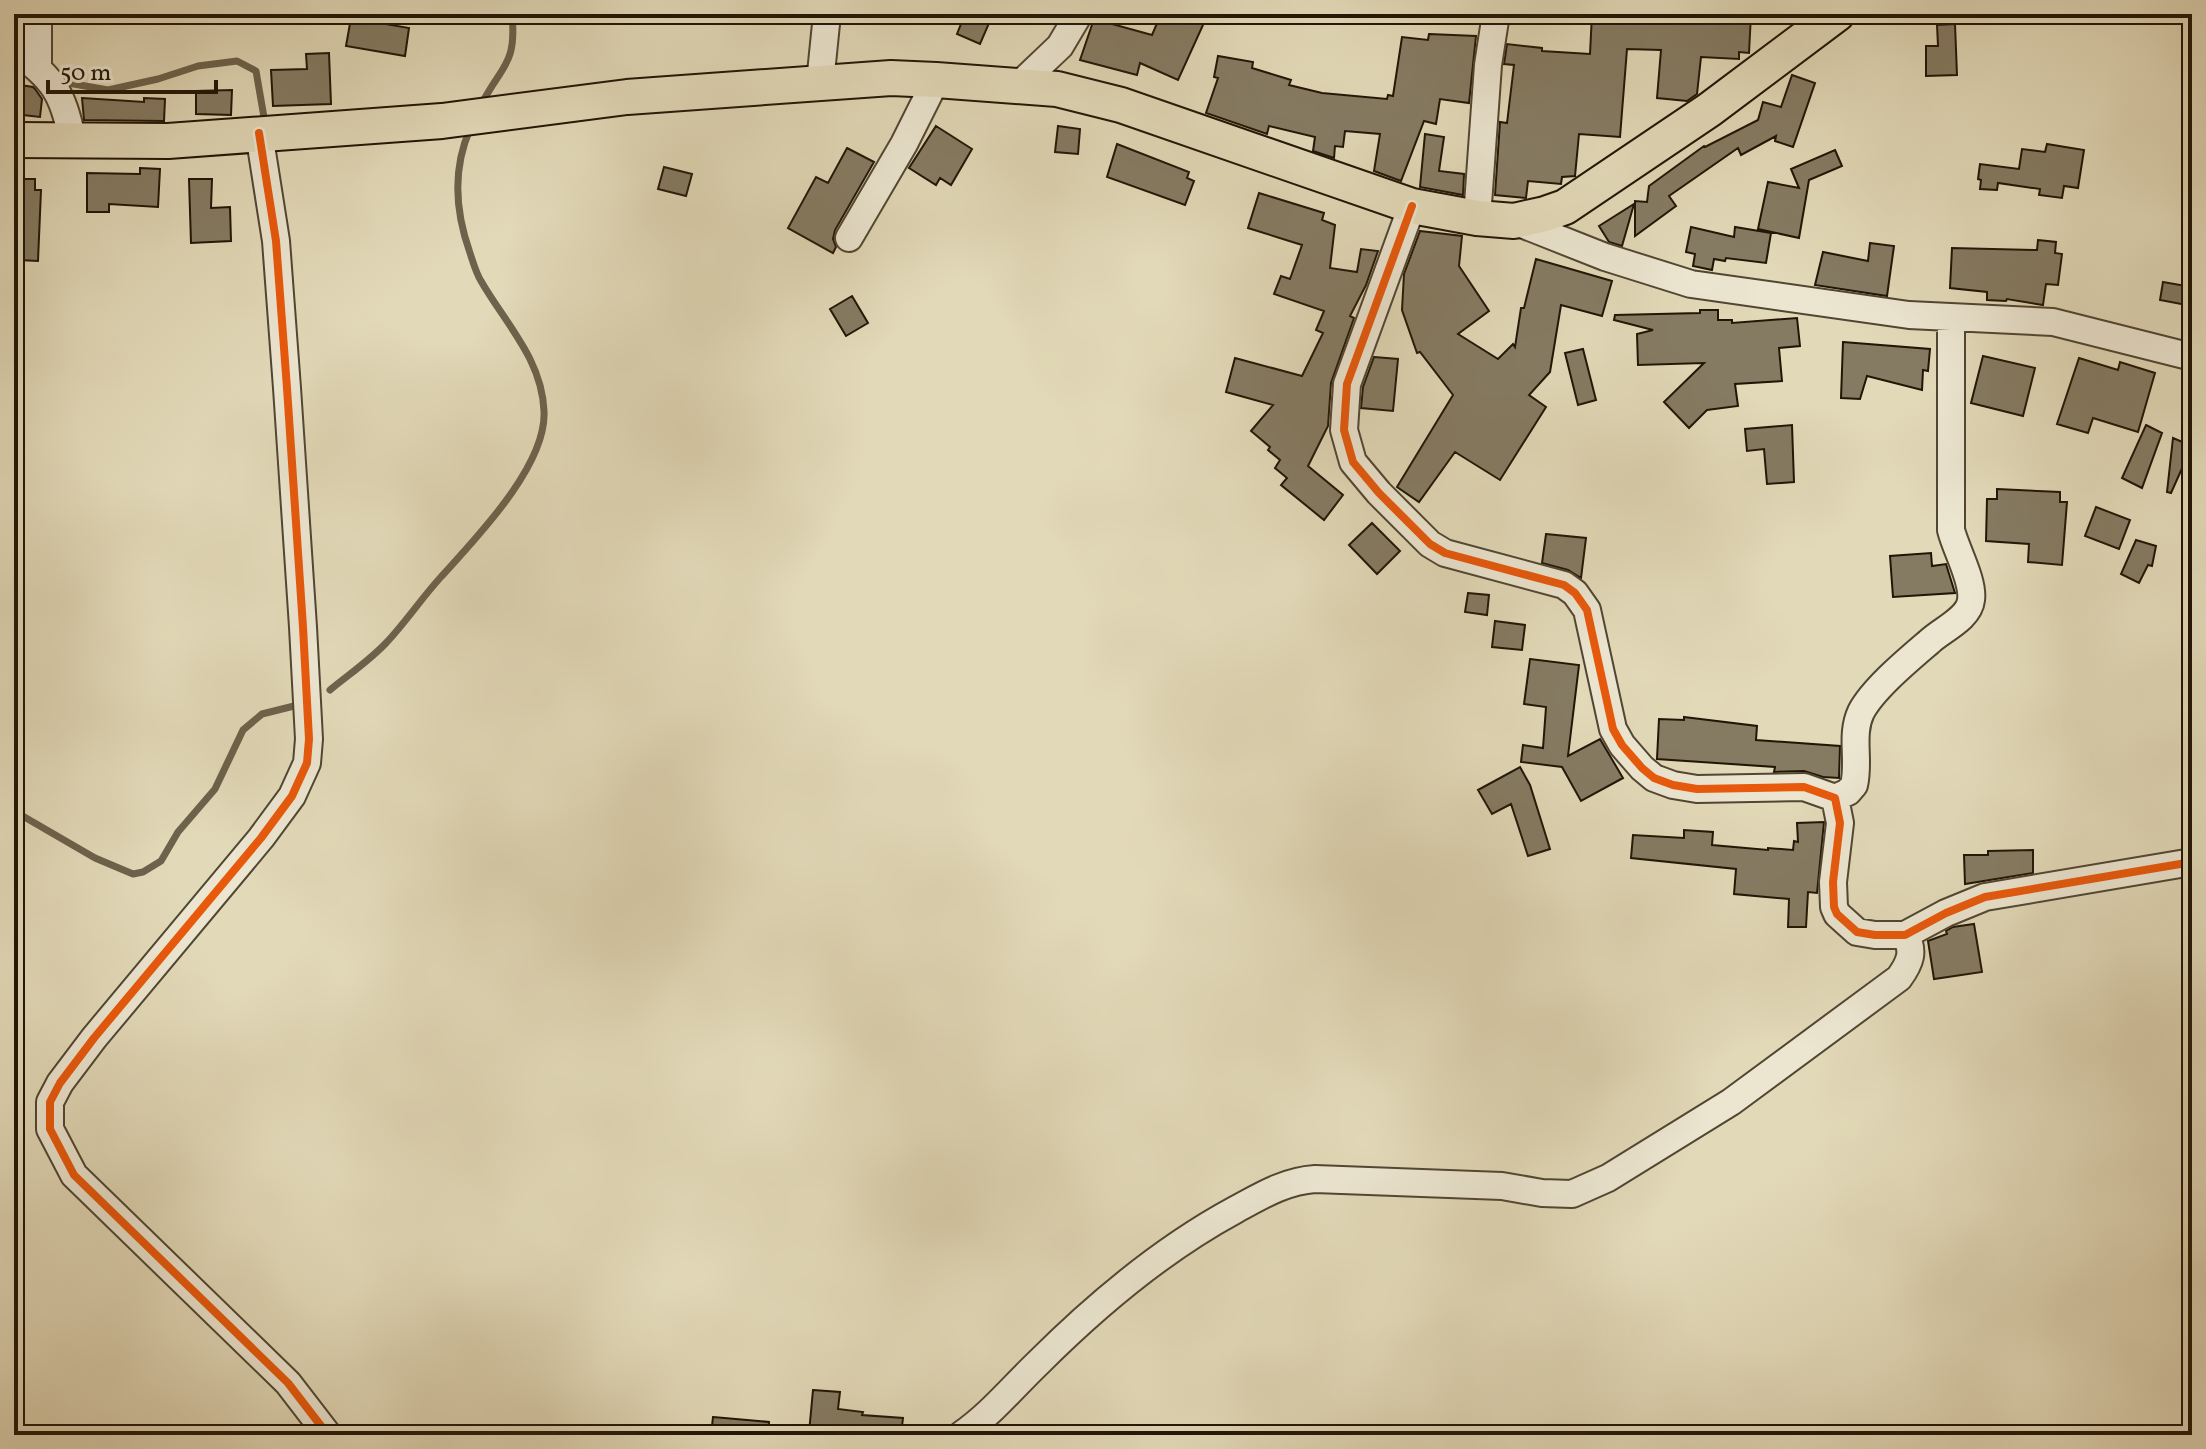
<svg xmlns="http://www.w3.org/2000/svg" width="2206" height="1449" viewBox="0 0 2206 1449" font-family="Vollkorn,serif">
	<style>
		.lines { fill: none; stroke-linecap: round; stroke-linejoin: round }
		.stream { stroke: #6d624c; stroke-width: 7 }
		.building { fill: #857b63; stroke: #211506; stroke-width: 2 }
		.minor-casing { stroke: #514632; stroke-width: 30 }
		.major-casing { stroke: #211506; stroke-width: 38 }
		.minor { stroke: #ece6d1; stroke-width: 26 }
		.major { stroke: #e2d9b8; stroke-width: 34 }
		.cycleway-casing { stroke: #ece6d1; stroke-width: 13 }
		.cycleway { stroke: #e8590c; stroke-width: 8 }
	</style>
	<rect width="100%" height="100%" fill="#e2d9b8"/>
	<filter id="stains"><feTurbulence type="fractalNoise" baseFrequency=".0025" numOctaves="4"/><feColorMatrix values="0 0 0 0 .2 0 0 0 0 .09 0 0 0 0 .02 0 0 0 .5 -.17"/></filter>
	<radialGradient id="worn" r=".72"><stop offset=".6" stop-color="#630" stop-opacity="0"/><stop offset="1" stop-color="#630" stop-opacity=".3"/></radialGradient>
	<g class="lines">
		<!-- stream -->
		<path class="stream" d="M 57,81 L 108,90 L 158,79 L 198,66 L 237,61 L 256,71 L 265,123
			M 480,107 C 501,65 517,66 512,14
			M 330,690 C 348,675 369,661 386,643 C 405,623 421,599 440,578 C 475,539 547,466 544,411 C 542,359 505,323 481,281 C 476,273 473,262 470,253 C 455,211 452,170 470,129
			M 14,811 L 95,858 L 133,874 L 143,872 L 161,861 L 178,832 L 215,789 L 243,730 L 262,714 L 294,706"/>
	</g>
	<!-- building -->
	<path class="building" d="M 965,14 L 993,14 L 980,44 L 957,34 Z
		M 1161,14 L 1208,14 L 1178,80 L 1140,63 L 1137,75 L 1080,60 L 1094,19 L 1152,35 Z
		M 1592,14 L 1690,18 L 1690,14 L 1751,14 L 1749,53 L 1739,52 L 1739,59 L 1701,57 L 1697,94 L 1687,101 L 1657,98 L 1661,50 L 1627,49 L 1620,137 L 1579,134 L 1575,176 L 1562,177 L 1561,184 L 1528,181 L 1526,198 L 1495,195 L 1500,122 L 1507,123 L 1514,65 L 1504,64 L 1507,44 L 1542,48 L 1542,51 L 1590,54 Z
		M 351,18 L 409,28 L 405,56 L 346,46 Z
		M 1955,24 L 1957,75 L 1926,76 L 1926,46 L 1938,46 L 1937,25 Z
		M 1429,34 L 1476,36 L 1469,103 L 1440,99 L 1436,124 L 1424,121 L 1401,181 L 1374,171 L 1380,134 L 1345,131 L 1343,147 L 1335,146 L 1334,158 L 1313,151 L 1315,137 L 1269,126 L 1267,134 L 1206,113 L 1218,78 L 1214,77 L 1218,56 L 1253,62 L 1252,68 L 1291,80 L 1289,85 L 1322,93 L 1387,99 L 1388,95 L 1393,96 L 1402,37 L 1428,40 Z
		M 329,53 L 331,104 L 273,106 L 271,70 L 307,69 L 306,54 Z
		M 1792,75 L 1815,83 L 1793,147 L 1775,141 L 1776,136 L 1741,155 L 1738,148 L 1669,196 L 1676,206 L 1635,236 L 1635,201 L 1647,202 L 1649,186 L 1704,146 L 1705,147 L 1758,120 L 1763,102 L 1781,107 Z
		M 14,84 L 33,87 L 35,89 L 42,99 L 40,117 L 14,114 Z
		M 232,90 L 231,115 L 196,114 L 196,91 Z
		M 82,98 L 144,102 L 144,98 L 165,99 L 164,121 L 84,120 Z
		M 936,126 L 972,149 L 951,185 L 940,178 L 936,185 L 909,168 Z
		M 1058,126 L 1080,129 L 1078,154 L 1055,152 Z
		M 1425,134 L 1444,137 L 1439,171 L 1464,174 L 1463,195 L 1420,187 Z
		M 1117,144 L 1189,172 L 1187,178 L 1194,181 L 1185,205 L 1107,177 Z
		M 2047,144 L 2084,150 L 2078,188 L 2064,186 L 2062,198 L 2039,195 L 2040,189 L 1998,183 L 1997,190 L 1980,189 L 1981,180 L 1978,179 L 1980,164 L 2019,169 L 2022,149 L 2045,152 Z
		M 847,148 L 874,162 L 835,230 L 833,239 L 836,247 L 833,253 L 788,228 L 816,177 L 828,183 Z
		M 1835,150 L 1842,166 L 1809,180 L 1799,238 L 1758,229 L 1768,182 L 1799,188 L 1791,169 Z
		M 664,167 L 692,174 L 686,196 L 658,189 Z
		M 140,168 L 160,169 L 158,207 L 109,204 L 109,212 L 87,212 L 87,173 L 140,174 Z
		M 14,179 L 35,179 L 35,190 L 41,190 L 38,261 L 18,260 L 19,227 L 14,226 Z
		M 189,179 L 212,179 L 211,208 L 230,207 L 231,241 L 191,243 Z
		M 1259,193 L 1324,213 L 1322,220 L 1335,225 L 1330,268 L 1357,272 L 1361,249 L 1378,251 L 1366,285 L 1350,316 L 1354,318 L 1331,383 L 1328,426 L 1308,466 L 1343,495 L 1324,520 L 1281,485 L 1287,478 L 1275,468 L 1280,460 L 1268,450 L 1270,447 L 1251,431 L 1273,405 L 1226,392 L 1235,358 L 1302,376 L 1323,333 L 1316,330 L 1324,311 L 1274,294 L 1281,276 L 1290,279 L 1302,245 L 1248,228 Z
		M 1634,204 L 1622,246 L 1609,242 L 1599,226 Z
		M 1691,227 L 1734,237 L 1735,227 L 1771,233 L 1766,263 L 1726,258 L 1725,261 L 1714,259 L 1712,270 L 1693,266 L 1695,254 L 1686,252 Z
		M 1420,231 L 1462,236 L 1459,266 L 1489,311 L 1458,334 L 1498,359 L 1513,344 L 1515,347 L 1521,308 L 1524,308 L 1536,259 L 1612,281 L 1602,316 L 1561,305 L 1550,372 L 1529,395 L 1546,407 L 1500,480 L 1455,452 L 1419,502 L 1397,487 L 1453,395 L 1420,352 L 1417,353 L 1402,310 L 1404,274 Z
		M 2038,240 L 2056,242 L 2055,253 L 2062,254 L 2058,285 L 2046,284 L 2043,305 L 2007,299 L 2006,301 L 1987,300 L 1987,292 L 1950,288 L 1952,248 L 2037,250 Z
		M 1870,243 L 1894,246 L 1887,296 L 1815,285 L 1823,252 L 1868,261 Z
		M 2163,282 L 2192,287 L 2192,306 L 2160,300 Z
		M 852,296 L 868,323 L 846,336 L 830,309 Z
		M 1700,310 L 1718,310 L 1718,320 L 1732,320 L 1732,323 L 1797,318 L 1800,346 L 1779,348 L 1782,381 L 1735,384 L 1738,406 L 1707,410 L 1689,428 L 1664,402 L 1704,363 L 1638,365 L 1637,334 L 1653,330 L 1614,320 L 1615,315 L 1700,313 Z
		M 1843,342 L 1930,349 L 1928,371 L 1923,370 L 1922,390 L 1867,376 L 1860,399 L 1841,398 Z
		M 1583,349 L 1596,400 L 1578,405 L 1565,353 Z
		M 1983,356 L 2035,368 L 2023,416 L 1971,403 Z
		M 1374,357 L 1398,359 L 1393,411 L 1361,408 L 1363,387 Z
		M 2079,358 L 2118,370 L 2120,362 L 2155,373 L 2138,432 L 2093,418 L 2088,433 L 2057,424 Z
		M 1792,425 L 1794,482 L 1767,484 L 1764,449 L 1747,451 L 1745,429 Z
		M 2146,425 L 2162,433 L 2142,488 L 2122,478 Z
		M 2173,438 L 2192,446 L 2171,493 L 2167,492 Z
		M 1997,489 L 2060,492 L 2060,502 L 2067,502 L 2062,565 L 2028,562 L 2029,544 L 1986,541 L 1987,499 L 1997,499 Z
		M 2096,507 L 2130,520 L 2119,549 L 2085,536 Z
		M 1372,523 L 1400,551 L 1377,574 L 1349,545 Z
		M 1546,534 L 1586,538 L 1581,578 L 1568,570 L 1542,563 Z
		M 2136,540 L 2156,546 L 2152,566 L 2148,565 L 2139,583 L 2121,574 Z
		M 1931,553 L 1932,566 L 1946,564 L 1955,593 L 1893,597 L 1890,556 Z
		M 1468,593 L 1489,595 L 1487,615 L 1465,612 Z
		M 1495,621 L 1525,625 L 1522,650 L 1492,647 Z
		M 1530,659 L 1579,665 L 1568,756 L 1600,739 L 1623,778 L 1581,801 L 1562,767 L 1521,762 L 1523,745 L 1543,748 L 1546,707 L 1524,704 Z
		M 1684,717 L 1757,726 L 1756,740 L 1840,746 L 1839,778 L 1823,777 L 1804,771 L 1774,772 L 1775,767 L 1657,759 L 1659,719 L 1684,720 Z
		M 1520,767 L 1530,785 L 1550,849 L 1528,856 L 1511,804 L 1492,814 L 1478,790 Z
		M 1824,822 L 1817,893 L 1808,892 L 1806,927 L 1788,927 L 1789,899 L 1734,894 L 1736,869 L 1631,858 L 1633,835 L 1684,838 L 1684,830 L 1713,832 L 1712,845 L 1768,850 L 1768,848 L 1793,850 L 1794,841 L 1798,842 L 1797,823 Z
		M 2033,850 L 2033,873 L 1965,884 L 1964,855 L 1988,855 L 1988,851 Z
		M 1974,924 L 1982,972 L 1934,979 L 1928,941 L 1947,934 L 1946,931 L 1953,927 Z
		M 813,1390 L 840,1392 L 838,1409 L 863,1412 L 862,1415 L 903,1418 L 901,1435 L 809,1433 Z
		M 713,1417 L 769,1422 L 768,1435 L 711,1435 Z"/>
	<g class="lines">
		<defs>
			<path id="minor" d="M 14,49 C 55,82 61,89 73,141
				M 38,66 L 38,14
				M 820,83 L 827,14
				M 1019,85 L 1060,46 L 1079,14
				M 259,133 L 276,241 L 287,388 L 303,627 L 309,739 L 307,763 L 292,796 L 261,838 L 94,1038 L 60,1083 L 50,1102 L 50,1129 L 74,1175 L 288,1383 L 328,1435
				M 1412,206 L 1347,384 L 1344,430 L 1353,462 L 1379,493 L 1430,544 L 1445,553 L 1564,585 L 1575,593 L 1587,610 L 1613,729 L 1622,745 L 1642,768 L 1654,778 L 1673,785 L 1697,789 L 1804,787 L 1835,798 L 1840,823 L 1833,882 L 1834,907 L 1837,914 L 1857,932 L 1875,935 L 1905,935 L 1946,913 L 1985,897 L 2192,862
				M 1477,218 L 1488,65 L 1496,14
				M 1514,221 L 1605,257 L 1691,284 L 1909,315 L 2053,322 L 2192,357
				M 849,238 L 904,144 L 936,80
				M 1835,798 L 1848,792 L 1854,785 C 1860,761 1850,735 1861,712 C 1873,689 1908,660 1929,642 C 1941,630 1969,619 1971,600 C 1974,581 1956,550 1951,530 L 1951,317
				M 961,1435 C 990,1415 1012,1388 1037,1364 C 1097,1304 1161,1250 1235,1210 C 1261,1196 1285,1181 1315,1179 L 1502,1186 L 1542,1193 L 1572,1194 L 1608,1178 L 1731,1102 L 1899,978 C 1910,963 1915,951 1905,935"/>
			<path id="major" d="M 14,140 L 168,141 L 442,121 L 627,97 L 891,78 L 936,80 L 1057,89 L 1121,105 L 1412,206 L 1477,218 L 1514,221 L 1545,214 L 1565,207 L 1709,110 L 1837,14"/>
		</defs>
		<!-- minor casing -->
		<use href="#minor" class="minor-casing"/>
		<!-- major casing -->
		<use href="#major" class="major-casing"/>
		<!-- minor -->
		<use href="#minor" class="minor"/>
		<!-- major -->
		<use href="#major" class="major"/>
		<defs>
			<path id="cycleway" d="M 259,133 L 276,241 L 287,388 L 303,627 L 309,739 L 307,763 L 292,796 L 261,838 L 94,1038 L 60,1083 L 50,1102 L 50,1129 L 74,1175 L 288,1383 L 328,1435
				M 1412,206 L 1347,384 L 1344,430 L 1353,462 L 1379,493 L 1430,544 L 1445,553 L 1564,585 L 1575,593 L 1587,610 L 1613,729 L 1622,745 L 1642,768 L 1654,778 L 1673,785 L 1697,789 L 1804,787 L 1835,798 L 1840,823 L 1833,882 L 1834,907 L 1837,914 L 1857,932 L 1875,935 L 1905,935 L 1946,913 L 1985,897 L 2192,862"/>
		</defs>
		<!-- cycleway casing -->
		<use href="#cycleway" class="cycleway-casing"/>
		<!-- cycleway -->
		<use href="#cycleway" class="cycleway"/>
	</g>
	<!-- margin -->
	<rect width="2206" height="1449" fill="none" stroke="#e2d9b8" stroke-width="48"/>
	<rect x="16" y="16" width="2174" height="1417" fill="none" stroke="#211506" stroke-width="4"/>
	<rect x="24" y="24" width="2158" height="1401" fill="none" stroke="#211506" stroke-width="2"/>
	<!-- scale -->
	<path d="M48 80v12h168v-12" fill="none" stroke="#211506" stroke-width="4"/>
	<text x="60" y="80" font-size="24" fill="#211506" stroke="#ece6d1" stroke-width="6" paint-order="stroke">50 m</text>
	<rect width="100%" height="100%" filter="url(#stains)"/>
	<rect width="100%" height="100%" fill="url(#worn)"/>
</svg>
